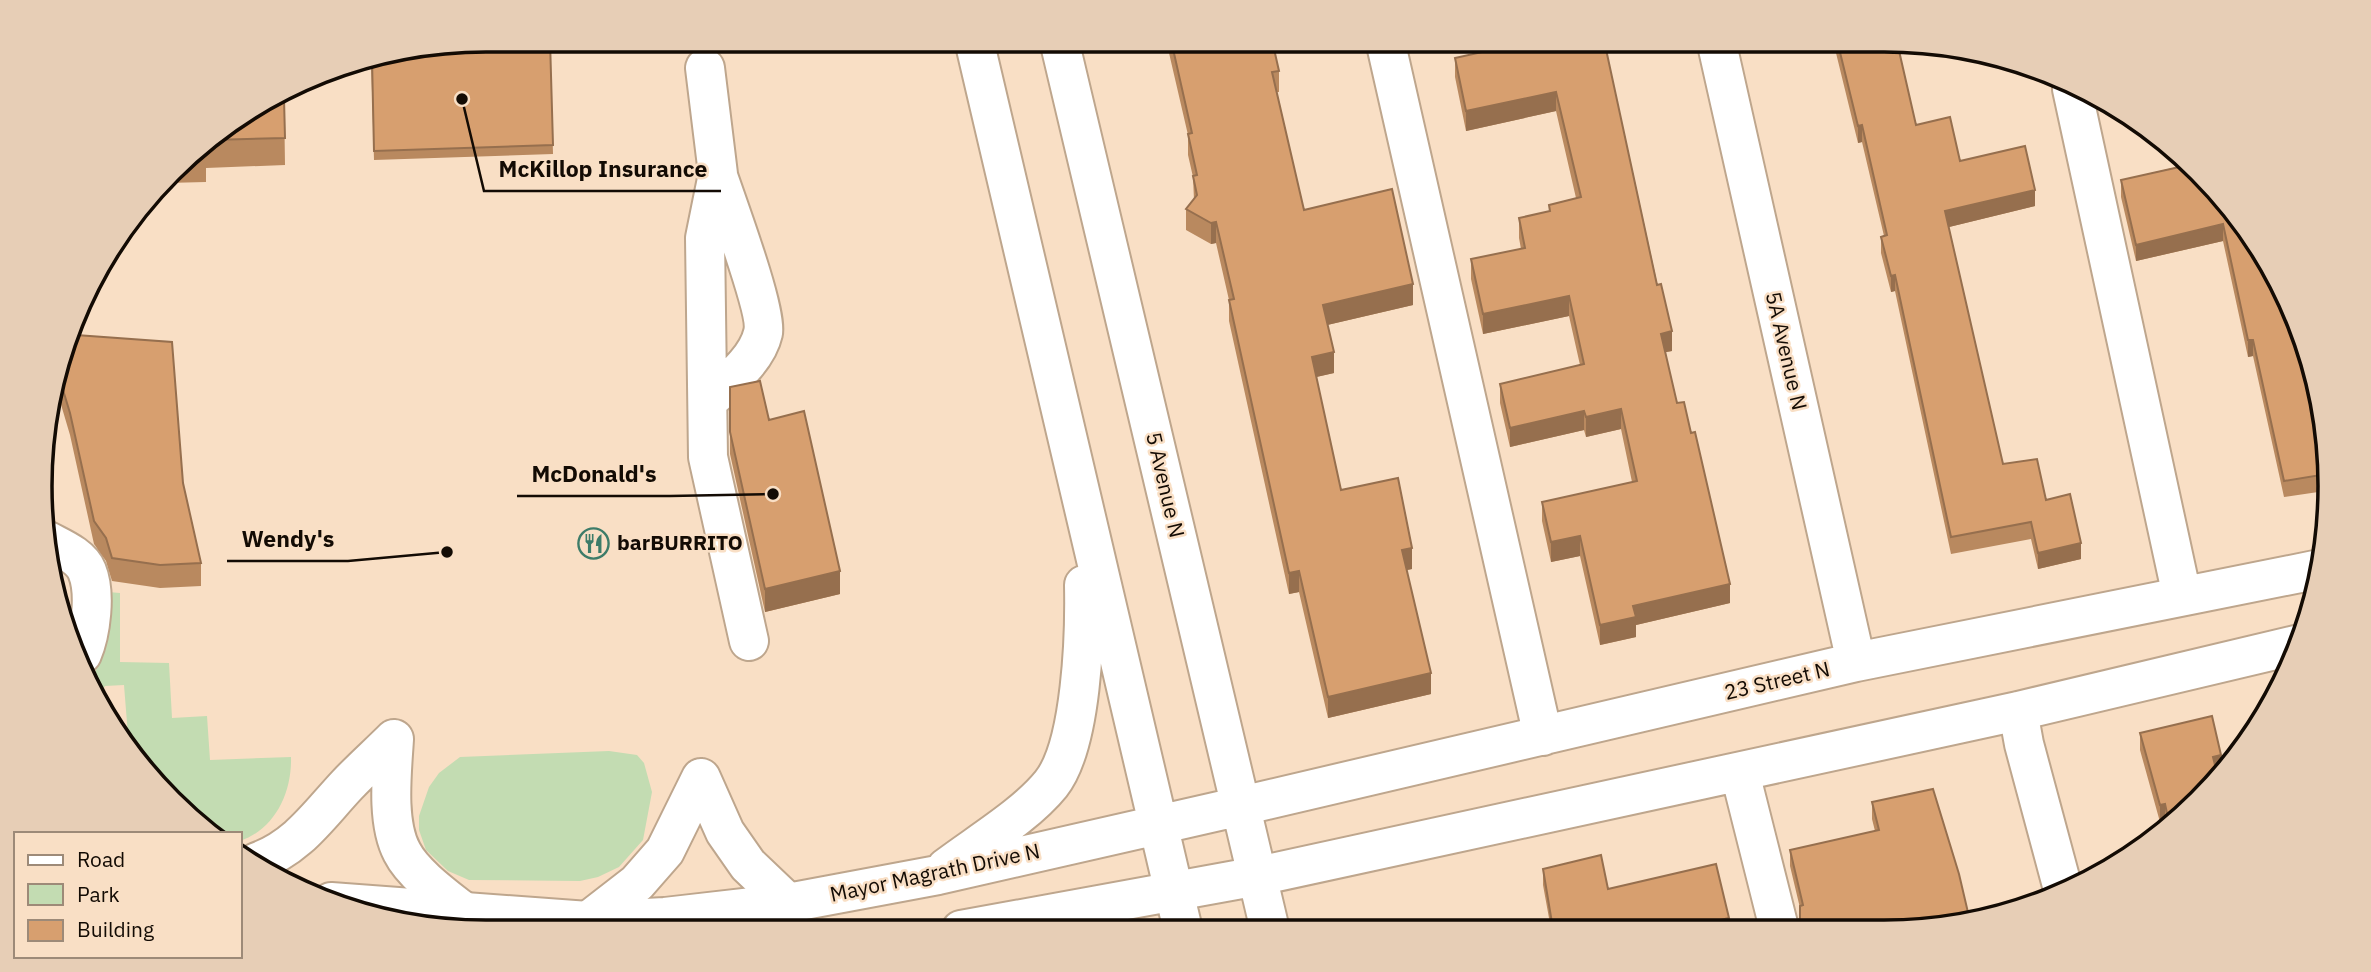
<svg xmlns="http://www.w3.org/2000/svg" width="2371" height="972" viewBox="0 0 2371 972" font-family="'IBM Plex Sans',sans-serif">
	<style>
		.green { fill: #c3dcb2 }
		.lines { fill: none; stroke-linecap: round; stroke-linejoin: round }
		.minor-casing { stroke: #bea68d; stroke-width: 42 }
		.major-casing { stroke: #bea68d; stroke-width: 42 }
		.path { stroke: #a5927f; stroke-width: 4.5; stroke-dasharray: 5 3.5; stroke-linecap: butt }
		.minor { stroke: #fff; stroke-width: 38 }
		.major { stroke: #fff; stroke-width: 38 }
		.wall { fill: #b9895f }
		.shaded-wall { fill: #966f4e }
		.building { fill: #d79f6f; stroke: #966f4e; stroke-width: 2 }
		.labels { text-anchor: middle; stroke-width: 5; stroke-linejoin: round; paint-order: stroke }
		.street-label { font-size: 21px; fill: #130b04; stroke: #f9dfc5 }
		.poi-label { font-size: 21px; font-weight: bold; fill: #130b04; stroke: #f9dfc5; text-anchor: start }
		.rim { fill: none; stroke: #130b04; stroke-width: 3.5 }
		.leader { fill: none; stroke: #130b04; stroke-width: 2.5 }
		.callout-dot { fill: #130b04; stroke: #f9dfc5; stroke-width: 2.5 }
		.callout-label { font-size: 23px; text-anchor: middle; font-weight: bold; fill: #130b04; stroke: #f9dfc5; stroke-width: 5; stroke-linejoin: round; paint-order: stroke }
	</style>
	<rect width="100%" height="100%" fill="#f9dfc5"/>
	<!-- green -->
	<path class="green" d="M 108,592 L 120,593 L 120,662 L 169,663 L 172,718 L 207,716 L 210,760 L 291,757 C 292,793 275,829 240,841 L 240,834 L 209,834 L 129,748 L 124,685 L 105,686 L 99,695 L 93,679 L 103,648 Z
		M 609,751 L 637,755 L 644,763 L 652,792 L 643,840 L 619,867 L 598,877 L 580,881 L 469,880 L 448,871 L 426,850 L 419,830 L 419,816 L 429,787 L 439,773 L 460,757 Z"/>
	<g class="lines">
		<defs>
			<path id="minor" d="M 1385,40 L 1543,736
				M 1716,40 L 1856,662
				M 705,68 L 718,174 L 705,238 L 708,457 L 749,641
				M 2072,89 L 2182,596
				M 709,400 C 728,382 757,360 763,333 C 768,313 727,203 718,176
				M 48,541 C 61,548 81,556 87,571 C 96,593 91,633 82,654
				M 2018,711 L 2024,744 L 2064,893
				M 394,739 C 392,772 386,822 402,852 C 413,874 445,897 464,912
				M 1740,773 L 1779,928
				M 701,778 L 725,832 L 748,865 L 788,903
				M 1241,806 L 1856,662 L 2315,570
				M 257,862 C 298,847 318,816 347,785 C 362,769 378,755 394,739
				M 1258,876 L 2018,711 L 2300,644
				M 588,921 L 637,883 L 665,851 L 701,778"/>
			<path id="major" d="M 974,40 L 1183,930
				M 1059,40 L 1270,930
				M 946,868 C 979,843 1026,815 1051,784 C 1082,745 1085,634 1084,585
				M 331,902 L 588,921 L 665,917 L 788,903 L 938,875 L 1241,806
				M 961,930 L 1258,876"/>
		</defs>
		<!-- minor casing -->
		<use href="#minor" class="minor-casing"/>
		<!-- major casing -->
		<use href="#major" class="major-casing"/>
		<!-- path -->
		<path class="path" d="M 1316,930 L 1335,925 L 1342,929"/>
		<!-- minor -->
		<use href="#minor" class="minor"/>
		<!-- major -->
		<use href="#major" class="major"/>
	</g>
	<!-- wall -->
	<path class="wall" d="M 550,40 L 553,154 L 374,160 L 371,59 Z
		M 1166,40 L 1272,40 L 1279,71 L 1279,92 L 1277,92 L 1304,210 L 1413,305 L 1327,325 L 1334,373 L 1316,377 L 1341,490 L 1412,569 L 1407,570 L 1431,694 L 1328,718 L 1299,592 L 1289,594 L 1229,321 L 1229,300 L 1216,243 L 1211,244 L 1186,230 L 1186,209 L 1194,200 L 1193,177 L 1188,155 L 1188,135 Z
		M 1532,40 L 1604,40 L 1672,351 L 1665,352 L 1677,403 L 1730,603 L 1636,625 L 1636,637 L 1600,645 L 1580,556 L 1551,562 L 1542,521 L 1542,502 L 1632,482 L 1621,429 L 1586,437 L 1584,430 L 1510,447 L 1500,403 L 1500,384 L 1580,365 L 1569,316 L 1483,334 L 1471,279 L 1471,259 L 1521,249 L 1519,238 L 1519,218 L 1549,211 L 1549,205 L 1576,198 L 1556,111 L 1466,131 L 1455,77 L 1455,58 Z
		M 1836,40 L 1885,40 L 1916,125 L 1960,161 L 2035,206 L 1949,227 L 2003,464 L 2046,500 L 2081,559 L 2038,569 L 2031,539 L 1951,554 L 1895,291 L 1891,292 L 1881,253 L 1881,237 L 1884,236 L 1862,142 L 1858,143 L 1836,53 Z
		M 284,98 L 285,165 L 206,168 L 206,182 L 166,183 L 192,151 Z
		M 2177,150 L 2285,288 L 2330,456 L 2325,491 L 2284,497 L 2253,356 L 2248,357 L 2223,241 L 2136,261 L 2121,197 L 2121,180 L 2181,166 Z
		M 76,335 L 183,483 L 201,563 L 201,586 L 160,588 L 112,581 L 106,561 L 94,544 L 70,435 L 57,391 Z
		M 730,387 L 769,420 L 840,594 L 765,612 L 730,454 Z
		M 2140,733 L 2221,771 L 2217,772 L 2179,821 L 2166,829 L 2165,821 L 2160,822 L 2140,750 Z
		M 1933,789 L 1800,918 L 1800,908 L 1790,866 L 1790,850 L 1875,831 L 1872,819 L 1872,802 Z
		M 1543,869 L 1608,889 L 1729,928 L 1551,929 L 1543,885 Z"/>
	<!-- shaded-wall -->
	<path class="shaded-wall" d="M 1556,92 L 1556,111 L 1466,131 L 1466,111 Z
		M 1862,125 L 1862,142 L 1858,143 L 1858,126 Z
		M 2035,190 L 2035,206 L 1945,228 L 1945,211 Z
		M 1216,222 L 1216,243 L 1211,244 L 1211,223 Z
		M 2223,224 L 2223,241 L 2136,261 L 2136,245 Z
		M 1895,275 L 1895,291 L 1891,292 L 1891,276 Z
		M 1413,284 L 1413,305 L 1323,326 L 1323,305 Z
		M 1569,296 L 1569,316 L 1483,334 L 1483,314 Z
		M 1672,331 L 1672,351 L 1661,353 L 1661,334 Z
		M 2248,340 L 2253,340 L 2253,356 L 2248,357 Z
		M 1334,352 L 1334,373 L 1312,378 L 1312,357 Z
		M 1621,409 L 1621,429 L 1586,437 L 1586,417 Z
		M 1584,411 L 1584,430 L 1510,447 L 1510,428 Z
		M 1580,536 L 1580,556 L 1551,562 L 1551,542 Z
		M 2081,543 L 2081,559 L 2038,569 L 2038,553 Z
		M 1412,548 L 1412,569 L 1402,571 L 1402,550 Z
		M 840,571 L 840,594 L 765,612 L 765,589 Z
		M 1299,571 L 1299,592 L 1289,594 L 1289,573 Z
		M 1730,584 L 1730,603 L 1636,625 L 1636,637 L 1600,645 L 1600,625 L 1633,606 Z
		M 1431,673 L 1431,694 L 1328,718 L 1328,697 Z
		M 2221,755 L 2221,771 L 2213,773 L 2213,757 Z
		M 2165,804 L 2165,821 L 2160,822 L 2160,805 Z
		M 1729,918 L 1729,928 L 1682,929 Z"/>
	<!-- building -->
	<path class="building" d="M 486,40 L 550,40 L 553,145 L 374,151 L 372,59 Z
		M 1171,40 L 1272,40 L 1279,71 L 1272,72 L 1304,210 L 1392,189 L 1413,284 L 1323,305 L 1334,352 L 1312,357 L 1341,490 L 1398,478 L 1412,548 L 1402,550 L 1431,673 L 1328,697 L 1299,571 L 1289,573 L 1229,300 L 1234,299 L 1216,222 L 1211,223 L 1186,209 L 1197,195 L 1193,176 L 1197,175 L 1188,134 L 1192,133 Z
		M 1536,40 L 1604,40 L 1657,285 L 1661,284 L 1672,331 L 1661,334 L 1677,403 L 1684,402 L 1691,433 L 1695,432 L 1730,584 L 1633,606 L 1636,617 L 1600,625 L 1580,536 L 1551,542 L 1542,502 L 1637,481 L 1621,409 L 1586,417 L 1584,411 L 1510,428 L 1500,384 L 1584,364 L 1569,296 L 1483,314 L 1471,259 L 1525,248 L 1519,218 L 1550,211 L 1549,205 L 1581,197 L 1556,92 L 1466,111 L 1455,58 Z
		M 1837,40 L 1885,40 L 1897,42 L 1916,125 L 1950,117 L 1960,161 L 2025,146 L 2035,190 L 1945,211 L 2003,464 L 2037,459 L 2046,500 L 2070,494 L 2081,543 L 2038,553 L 2031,522 L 1951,537 L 1895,275 L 1891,276 L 1881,237 L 1887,235 L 1862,125 L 1858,126 Z
		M 284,98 L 285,138 L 211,140 Z
		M 206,143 L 206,154 L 189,155 L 192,151 Z
		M 2181,154 L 2285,288 L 2330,456 L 2327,474 L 2284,481 L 2253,340 L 2248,340 L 2223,224 L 2136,245 L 2121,180 L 2184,166 Z
		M 76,335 L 172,342 L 183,483 L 201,563 L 160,565 L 112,558 L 106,538 L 94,521 L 70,413 L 60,380 Z
		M 760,381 L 769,420 L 804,411 L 840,571 L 765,589 L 730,432 L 730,387 Z
		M 2212,716 L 2221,755 L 2213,757 L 2218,777 L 2179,821 L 2170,827 L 2165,804 L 2160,805 L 2140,733 Z
		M 1933,789 L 1959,874 L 1970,921 L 1944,928 L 1793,928 L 1800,918 L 1800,906 L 1803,905 L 1790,850 L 1879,830 L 1872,802 Z
		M 1601,855 L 1608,889 L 1716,864 L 1729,918 L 1682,929 L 1553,929 L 1543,869 Z"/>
	<!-- icons -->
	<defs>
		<symbol id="restaurant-ring" viewBox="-11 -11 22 22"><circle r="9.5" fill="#f9dfc5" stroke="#3d7c69" stroke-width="1.5"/><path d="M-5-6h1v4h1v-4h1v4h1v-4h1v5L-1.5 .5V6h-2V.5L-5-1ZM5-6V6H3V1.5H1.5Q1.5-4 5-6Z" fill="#3d7c69"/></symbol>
	</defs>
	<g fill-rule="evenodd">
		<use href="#restaurant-ring" x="576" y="526" width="35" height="35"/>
	</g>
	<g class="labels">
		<!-- street labels -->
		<g class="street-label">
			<text transform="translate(1786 351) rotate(77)" y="7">5A Avenue N</text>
			<text transform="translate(1165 485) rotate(77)" y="7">5 Avenue N</text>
			<text transform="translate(1777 681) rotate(-13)" y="7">23 Street N</text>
			<text transform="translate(935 873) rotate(-12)" y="7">Mayor Magrath Drive N</text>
		</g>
		<!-- poi labels -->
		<g class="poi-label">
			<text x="617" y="550">barBURRITO</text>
		</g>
	</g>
	<!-- crop -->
	<path d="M0 0H2371V972H0ZM486 52H1884A434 434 0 0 1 2318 486V486A434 434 0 0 1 1884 920H486A434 434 0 0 1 52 486V486A434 434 0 0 1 486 52Z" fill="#e7ceb6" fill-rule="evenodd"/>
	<path class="rim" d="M486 52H1884A434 434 0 0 1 2318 486V486A434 434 0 0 1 1884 920H486A434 434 0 0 1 52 486V486A434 434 0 0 1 486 52Z"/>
	<!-- callouts -->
	<path class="leader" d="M462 99L484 191H721M773 494L670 496H517M447 552L348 561H227"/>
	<g class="callout-dot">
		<circle cx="462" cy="99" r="7"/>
		<circle cx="773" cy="494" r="7"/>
		<circle cx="447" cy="552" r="7"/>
	</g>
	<g class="callout-label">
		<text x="603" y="177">McKillop Insurance</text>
		<text x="594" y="482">McDonald's</text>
		<text x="288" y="547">Wendy's</text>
	</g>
	<!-- legend -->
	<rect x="14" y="832" width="228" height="126" fill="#f9dfc5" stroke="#9d8a78" stroke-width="2"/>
	<rect x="28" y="855" width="35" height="10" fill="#ffffff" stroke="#9d8a78" stroke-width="2"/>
	<text x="77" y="867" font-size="21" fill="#130b04">Road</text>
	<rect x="28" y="884" width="35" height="21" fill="#c3dcb2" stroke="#9d8a78" stroke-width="2"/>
	<text x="77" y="902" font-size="21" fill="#130b04">Park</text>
	<rect x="28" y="920" width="35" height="21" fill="#d79f6f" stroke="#9d8a78" stroke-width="2"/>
	<text x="77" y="937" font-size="21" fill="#130b04">Building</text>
</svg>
